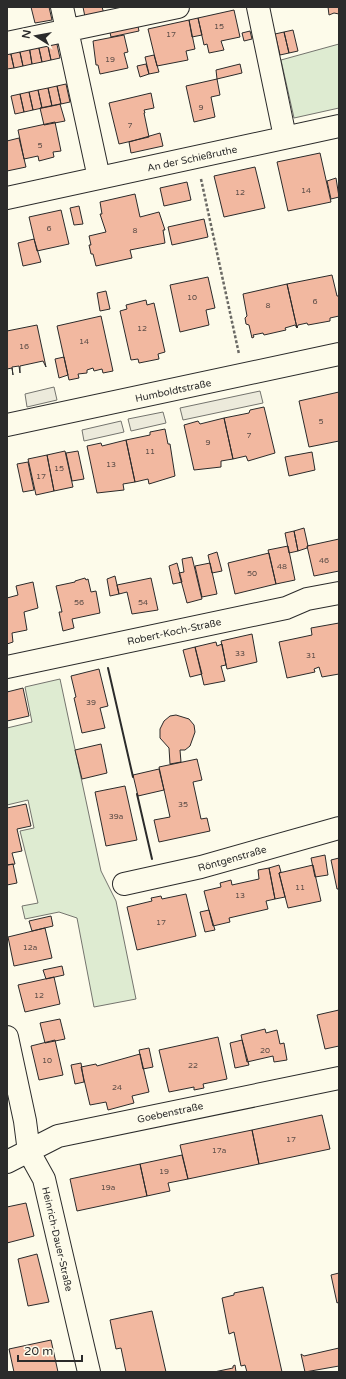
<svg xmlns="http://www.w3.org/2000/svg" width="346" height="1379" viewBox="0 0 346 1379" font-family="'Varela Round',sans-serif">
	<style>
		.green { fill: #deebd1; stroke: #74746e }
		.parking { fill: #eceadb; stroke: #74746e }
		.building { fill: #f2b8a0; stroke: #2b2b2b }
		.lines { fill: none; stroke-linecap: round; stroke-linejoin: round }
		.minor-casing { stroke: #2b2b2b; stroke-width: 24 }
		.path { stroke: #6a6964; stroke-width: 2.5; stroke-dasharray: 3 2; stroke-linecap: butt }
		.minor { stroke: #fdfbea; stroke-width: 22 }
		.wall { stroke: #2b2b2b; stroke-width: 2 }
		.labels { text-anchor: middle; stroke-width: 3; stroke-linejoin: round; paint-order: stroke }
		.number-label { font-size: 8px; fill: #5d4e48 }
		.street-label { font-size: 10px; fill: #2b2b2b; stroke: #fdfbea }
	</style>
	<rect width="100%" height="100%" fill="#fdfbea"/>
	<!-- green -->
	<path class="green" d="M 339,44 L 339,108 L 294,118 L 281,60 Z
		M 60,679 L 101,871 L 116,901 L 136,999 L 94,1007 L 77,918 L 59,912 L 25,919 L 22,906 L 38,903 L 20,831 L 34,828 L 28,800 L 7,805 L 7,728 L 32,722 L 25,687 Z"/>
	<!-- parking -->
	<path class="parking" d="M 54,387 L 57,400 L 27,407 L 25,394 Z
		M 260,391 L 263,403 L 183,420 L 180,408 Z
		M 163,412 L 166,423 L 131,431 L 128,419 Z
		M 121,421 L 124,432 L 84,441 L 82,430 Z"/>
	<!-- building -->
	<path class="building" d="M 31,7 L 49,7 L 52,20 L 35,23 Z
		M 83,7 L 102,7 L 105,17 L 86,22 Z
		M 328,7 L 339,7 L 339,14 L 334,13 L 329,15 Z
		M 234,10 L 240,37 L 221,41 L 224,50 L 209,53 L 207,44 L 204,45 L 198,18 Z
		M 198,18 L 202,35 L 192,37 L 189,20 Z
		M 189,20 L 195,49 L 186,51 L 188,60 L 157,66 L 148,29 Z
		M 137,22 L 139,31 L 111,37 L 109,28 Z
		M 293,30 L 298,51 L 289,53 L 284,32 Z
		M 250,31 L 252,39 L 244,41 L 242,33 Z
		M 284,32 L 289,53 L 280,55 L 275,34 Z
		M 124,35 L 128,52 L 124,53 L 128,68 L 100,74 L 98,65 L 96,65 L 93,41 Z
		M 56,40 L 60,58 L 51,60 L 47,42 Z
		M 47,42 L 51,60 L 42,62 L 38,44 Z
		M 38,44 L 42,62 L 32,64 L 29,46 Z
		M 29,46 L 32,64 L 23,66 L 19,48 Z
		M 19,48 L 23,66 L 14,68 L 10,50 Z
		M 7,50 L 10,50 L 14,68 L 7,69 Z
		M 154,55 L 159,72 L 149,74 L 145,57 Z
		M 146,64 L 149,74 L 140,77 L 137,66 Z
		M 240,64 L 242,73 L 217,79 L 216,70 Z
		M 217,79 L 220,95 L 211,97 L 215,117 L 194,122 L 186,86 Z
		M 66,84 L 70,102 L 61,104 L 57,86 Z
		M 57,86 L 61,104 L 52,106 L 48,88 Z
		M 48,88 L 52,106 L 42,108 L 38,90 Z
		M 38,90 L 42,108 L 33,110 L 29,92 Z
		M 29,92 L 33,110 L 24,112 L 20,94 Z
		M 151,93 L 154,108 L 144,110 L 145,113 L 144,113 L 149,137 L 119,144 L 109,103 Z
		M 20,94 L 24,112 L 15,114 L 11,96 Z
		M 60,104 L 65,121 L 44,125 L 40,108 Z
		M 55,122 L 61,151 L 53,152 L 54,157 L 39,161 L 38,156 L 24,159 L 18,130 Z
		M 160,133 L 163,146 L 131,153 L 129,142 Z
		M 19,138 L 26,167 L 7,171 L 7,141 Z
		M 320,153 L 331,202 L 288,211 L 277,162 Z
		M 255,167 L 265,208 L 224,217 L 214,176 Z
		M 336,178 L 339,197 L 331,199 L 327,181 Z
		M 187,182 L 191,200 L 164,206 L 160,188 Z
		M 135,194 L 140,217 L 159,212 L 165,230 L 163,230 L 165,243 L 130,250 L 132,258 L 96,266 L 93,254 L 91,254 L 89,245 L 91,245 L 89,236 L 106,232 L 100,214 L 102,214 L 100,202 Z
		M 79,206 L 83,224 L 74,225 L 70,208 Z
		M 61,210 L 69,244 L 37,251 L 29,217 Z
		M 204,219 L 208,237 L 172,245 L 168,227 Z
		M 34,239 L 41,262 L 23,266 L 18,243 Z
		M 332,275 L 337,296 L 339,296 L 339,316 L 330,318 L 330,321 L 308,325 L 307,323 L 298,325 L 297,328 L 287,284 Z
		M 208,277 L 215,308 L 206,310 L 209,325 L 180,332 L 170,285 Z
		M 287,284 L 297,328 L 295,325 L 285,328 L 286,330 L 264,335 L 263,333 L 253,335 L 254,337 L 252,338 L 249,325 L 246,324 L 245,318 L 247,316 L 243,294 Z
		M 106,291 L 110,309 L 100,311 L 97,293 Z
		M 146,300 L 147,305 L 154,303 L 165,352 L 158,354 L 159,359 L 139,363 L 138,359 L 131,360 L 120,311 L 127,309 L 126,305 Z
		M 101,316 L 113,371 L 103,373 L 102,369 L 94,371 L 93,368 L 87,370 L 87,373 L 78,374 L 79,378 L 69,380 L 57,326 Z
		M 37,325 L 46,367 L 43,361 L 20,366 L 20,373 L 19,366 L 12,367 L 13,375 L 12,368 L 7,369 L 7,331 Z
		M 64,357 L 68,375 L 59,378 L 55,359 Z
		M 339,392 L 339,441 L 309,447 L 299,401 Z
		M 264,407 L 275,453 L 248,461 L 246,456 L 233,459 L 224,418 L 249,413 L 250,410 Z
		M 224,418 L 233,459 L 221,461 L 221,467 L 194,470 L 184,425 L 198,421 L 200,424 Z
		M 165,429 L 168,444 L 170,444 L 175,476 L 149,484 L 148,479 L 135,482 L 126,440 L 150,435 L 150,432 Z
		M 126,440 L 135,482 L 123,484 L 124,490 L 97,493 L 87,446 L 101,443 L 102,446 Z
		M 65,451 L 73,487 L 54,491 L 47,455 Z
		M 78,451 L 84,479 L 72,481 L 66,453 Z
		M 312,452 L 315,470 L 289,476 L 285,457 Z
		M 47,455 L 54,491 L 36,495 L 28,459 Z
		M 28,462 L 34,490 L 23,492 L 17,464 Z
		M 304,528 L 308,546 L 307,548 L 298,551 L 294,531 Z
		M 294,531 L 298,551 L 289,553 L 285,533 Z
		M 339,539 L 339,571 L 314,576 L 307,546 Z
		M 288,546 L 295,580 L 276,584 L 268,550 Z
		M 217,552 L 222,571 L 212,573 L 208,555 Z
		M 269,553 L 276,584 L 235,594 L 228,563 Z
		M 192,557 L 202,599 L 187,603 L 179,573 L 184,572 L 182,559 Z
		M 177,563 L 182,582 L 173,584 L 169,566 Z
		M 210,563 L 217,594 L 202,597 L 195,566 Z
		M 115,576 L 119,594 L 110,596 L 107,579 Z
		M 85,578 L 86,580 L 88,579 L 91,592 L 96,591 L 100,613 L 72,619 L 74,628 L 63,631 L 59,612 L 62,612 L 56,586 L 75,582 L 75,581 Z
		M 151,578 L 158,610 L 132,614 L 127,592 L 119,594 L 117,585 Z
		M 33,582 L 38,608 L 24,612 L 27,630 L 12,633 L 13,642 L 7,644 L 7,598 L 18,595 L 16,586 Z
		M 339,623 L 339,674 L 322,677 L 319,667 L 314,669 L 315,672 L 287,678 L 279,642 L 312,635 L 311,628 Z
		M 252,634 L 257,662 L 227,669 L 221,641 Z
		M 216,642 L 217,646 L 222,644 L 226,665 L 221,666 L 225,681 L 204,685 L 195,647 Z
		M 195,647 L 202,674 L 190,677 L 183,650 Z
		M 99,669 L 108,706 L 100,708 L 105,728 L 82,733 L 74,698 L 76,697 L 71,676 Z
		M 23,688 L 29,716 L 7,721 L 7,692 Z
		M 176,715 L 189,719 L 194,725 L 195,732 L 190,746 L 185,750 L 180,750 L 181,762 L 170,764 L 169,748 L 160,738 L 160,729 L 164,721 L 170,716 Z
		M 101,744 L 107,773 L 82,779 L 75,750 Z
		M 197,759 L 202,780 L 193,782 L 201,819 L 207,818 L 210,831 L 159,842 L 154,820 L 170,817 L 159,767 Z
		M 159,769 L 164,790 L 138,796 L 133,775 Z
		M 125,786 L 137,840 L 106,846 L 95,792 Z
		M 26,804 L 31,826 L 17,829 L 22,851 L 12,853 L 15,864 L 7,865 L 7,808 Z
		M 325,855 L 328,875 L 315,877 L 311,858 Z
		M 339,858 L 339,889 L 337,889 L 331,860 Z
		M 13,864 L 17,883 L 7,885 L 7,865 Z
		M 279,865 L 281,872 L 279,873 L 285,897 L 275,899 L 269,868 Z
		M 313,865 L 321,901 L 288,908 L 279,873 Z
		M 269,868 L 275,899 L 266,901 L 268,909 L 229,918 L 230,922 L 213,926 L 204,891 L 221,887 L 220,883 L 231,880 L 232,885 L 259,879 L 258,870 Z
		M 186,894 L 196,936 L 137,950 L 127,907 L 152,901 L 151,898 L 161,896 L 162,899 Z
		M 209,910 L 215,930 L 205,932 L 200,912 Z
		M 51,916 L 53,926 L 32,931 L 29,921 Z
		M 45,928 L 52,958 L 14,966 L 8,937 Z
		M 62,966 L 64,975 L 46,979 L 43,970 Z
		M 54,977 L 60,1004 L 25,1012 L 18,985 Z
		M 339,1010 L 339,1046 L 325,1049 L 317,1015 Z
		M 60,1019 L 65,1039 L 45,1043 L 40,1023 Z
		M 265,1029 L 266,1033 L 277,1030 L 280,1044 L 284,1043 L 287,1060 L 274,1062 L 273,1056 L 247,1062 L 241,1035 Z
		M 218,1037 L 227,1079 L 203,1084 L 204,1088 L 194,1090 L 194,1087 L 169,1092 L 159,1050 Z
		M 55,1040 L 63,1075 L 39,1080 L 31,1046 Z
		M 242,1040 L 249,1065 L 235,1068 L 230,1043 Z
		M 149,1048 L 153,1067 L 143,1069 L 139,1050 Z
		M 140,1054 L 149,1092 L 132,1096 L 134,1103 L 108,1110 L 106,1102 L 90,1105 L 81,1067 L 96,1064 L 97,1066 Z
		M 81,1063 L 84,1082 L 75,1084 L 71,1065 Z
		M 322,1115 L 330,1149 L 259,1164 L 252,1130 Z
		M 252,1130 L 259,1164 L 188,1179 L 180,1145 Z
		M 182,1155 L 188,1179 L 168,1183 L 170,1191 L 147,1196 L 140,1164 Z
		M 140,1164 L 147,1196 L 77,1211 L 70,1179 Z
		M 26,1203 L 34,1236 L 7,1243 L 7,1207 Z
		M 37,1254 L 49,1302 L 28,1306 L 18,1259 Z
		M 339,1273 L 339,1302 L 337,1303 L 331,1275 Z
		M 263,1287 L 282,1372 L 247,1372 L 245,1365 L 241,1366 L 234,1332 L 229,1334 L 222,1298 L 234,1295 L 234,1293 Z
		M 152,1311 L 166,1372 L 126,1372 L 121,1348 L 116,1349 L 110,1320 Z
		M 51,1340 L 58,1372 L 14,1372 L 9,1349 Z
		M 339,1348 L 339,1366 L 305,1372 L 301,1354 L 304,1356 Z
		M 235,1365 L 236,1372 L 214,1372 L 233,1368 L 233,1366 Z"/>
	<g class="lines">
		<defs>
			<path id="minor" d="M 62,7 L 99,178
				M 258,7 L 285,137
				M 7,43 L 178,7
				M 7,198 L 339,126
				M 7,425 L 339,354
				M 7,667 L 286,608 L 307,599 L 339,593
				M 124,884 L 201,867 L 339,828
				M 7,1037 L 25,1121 L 29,1152 L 44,1179 L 89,1372
				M 7,1162 L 58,1136 L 339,1078"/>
		</defs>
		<!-- minor casing -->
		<use href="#minor" class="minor-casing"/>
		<!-- path -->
		<path class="path" d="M 201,179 L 239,354"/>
		<!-- minor -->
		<use href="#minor" class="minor"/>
		<!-- wall -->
		<path class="wall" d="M 108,668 L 133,777
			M 137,794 L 152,859"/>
	</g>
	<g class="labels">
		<!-- number labels -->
		<g class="number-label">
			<text x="219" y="29">15</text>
			<text x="171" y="37">17</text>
			<text x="110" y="62">19</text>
			<text x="201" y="110">9</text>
			<text x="130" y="128">7</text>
			<text x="40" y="148">5</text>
			<text x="306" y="193">14</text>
			<text x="240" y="195">12</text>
			<text x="49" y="231">6</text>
			<text x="135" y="233">8</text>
			<text x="192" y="300">10</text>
			<text x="315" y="304">6</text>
			<text x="268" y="308">8</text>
			<text x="142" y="331">12</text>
			<text x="84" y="344">14</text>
			<text x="24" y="349">16</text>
			<text x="321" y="424">5</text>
			<text x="249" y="438">7</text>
			<text x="208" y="445">9</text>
			<text x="150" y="454">11</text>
			<text x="111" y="467">13</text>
			<text x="59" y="471">15</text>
			<text x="41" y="479">17</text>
			<text x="324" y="563">46</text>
			<text x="282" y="569">48</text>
			<text x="252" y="576">50</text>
			<text x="79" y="605">56</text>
			<text x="143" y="605">54</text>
			<text x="240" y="656">33</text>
			<text x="311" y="658">31</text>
			<text x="91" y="705">39</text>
			<text x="183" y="807">35</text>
			<text x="116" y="819">39a</text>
			<text x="300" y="890">11</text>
			<text x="240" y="898">13</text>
			<text x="161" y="925">17</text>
			<text x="30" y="950">12a</text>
			<text x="39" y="998">12</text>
			<text x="265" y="1053">20</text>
			<text x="47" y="1063">10</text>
			<text x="193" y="1068">22</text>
			<text x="117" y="1090">24</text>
			<text x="291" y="1142">17</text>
			<text x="219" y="1153">17a</text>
			<text x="164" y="1174">19</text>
			<text x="108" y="1190">19a</text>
		</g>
		<!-- street labels -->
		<g class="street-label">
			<text transform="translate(192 158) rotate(-12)" y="4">An der Schießruthe</text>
			<text transform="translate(173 390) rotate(-12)" y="4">Humboldtstraße</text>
			<text transform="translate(174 631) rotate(-12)" y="4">Robert-Koch-Straße</text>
			<text transform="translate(232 858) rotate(-16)" y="4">Röntgenstraße</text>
			<text transform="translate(170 1112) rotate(-12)" y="4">Goebenstraße</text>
			<text transform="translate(58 1239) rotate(77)" y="4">Heinrich-Dauer-Straße</text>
		</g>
	</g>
	<!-- border -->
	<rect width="346" height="1379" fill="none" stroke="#2b2b2b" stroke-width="16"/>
	<!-- north arrow -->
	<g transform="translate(36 36) rotate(281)" stroke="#fdfbea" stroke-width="3" paint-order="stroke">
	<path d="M0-3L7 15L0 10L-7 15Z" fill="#2b2b2b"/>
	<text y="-6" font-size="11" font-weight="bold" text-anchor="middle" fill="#2b2b2b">N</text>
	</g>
	<!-- scale -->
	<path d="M18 1355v6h64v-6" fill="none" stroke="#2b2b2b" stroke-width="2"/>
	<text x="24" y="1355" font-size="12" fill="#2b2b2b" stroke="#fdfbea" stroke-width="3" paint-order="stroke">20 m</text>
</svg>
